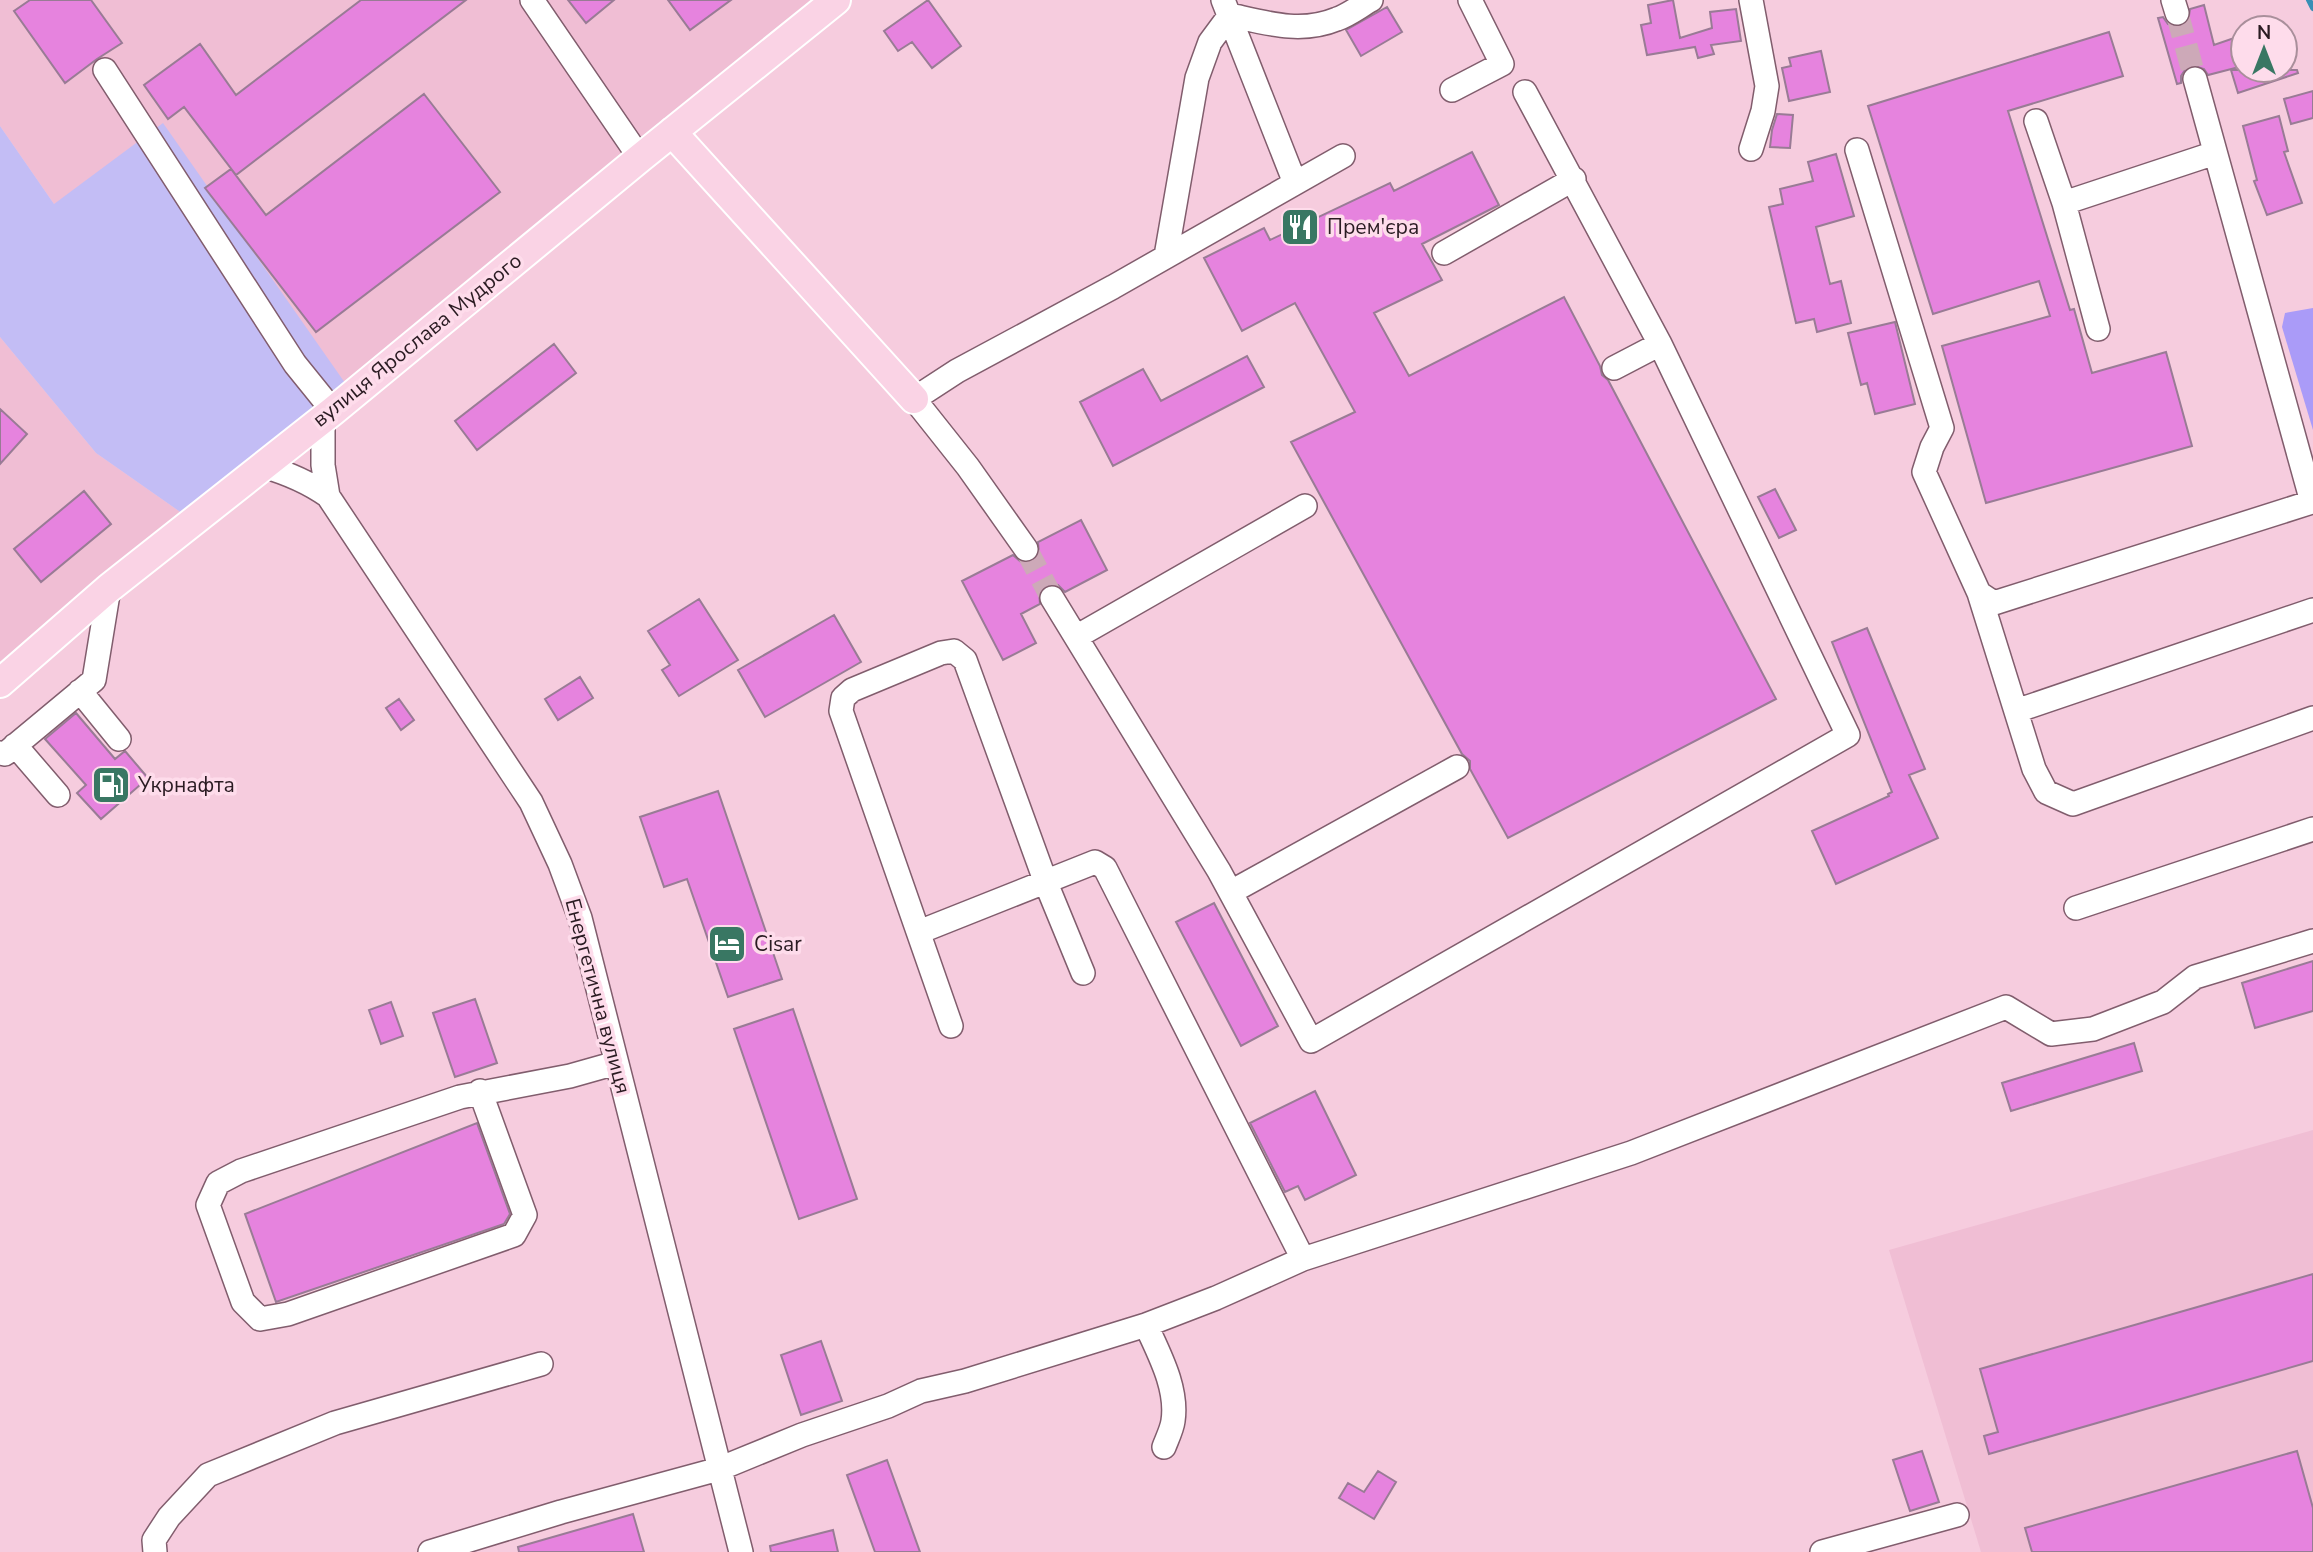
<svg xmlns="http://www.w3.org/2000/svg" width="2313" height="1552" viewBox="0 0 2313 1552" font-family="'Nunito Sans',sans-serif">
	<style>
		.built { fill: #f0bed4 }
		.green { fill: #c3bdf5 }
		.forest { fill: #aa9bf8 }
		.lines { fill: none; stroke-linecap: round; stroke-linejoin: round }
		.stream { stroke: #398fb5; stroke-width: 6 }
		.building { fill: #e683de; stroke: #997b95; stroke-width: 2 }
		.minor-tunnel { stroke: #cda9b8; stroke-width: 23; stroke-dasharray: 23 11; stroke-linecap: butt }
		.minor-casing { stroke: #815d6d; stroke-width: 26 }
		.major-casing { stroke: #fff; stroke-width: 32 }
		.minor { stroke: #fff; stroke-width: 23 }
		.major { stroke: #fad3e5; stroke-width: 28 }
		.labels { text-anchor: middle; stroke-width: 7; stroke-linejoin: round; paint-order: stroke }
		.poi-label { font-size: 21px; fill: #2a1b22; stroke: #fedceb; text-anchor: start }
		.street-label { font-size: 21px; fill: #2a1b22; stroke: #fedceb }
	</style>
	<rect width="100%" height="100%" fill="#f6ccde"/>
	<!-- built -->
	<path class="built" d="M 0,0 L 830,0 L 350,390 L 54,204 L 0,126 Z
		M 0,337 L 96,453 L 186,516 L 0,679 Z
		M 2313,1130 L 2313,1552 L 1981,1552 L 1889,1250 Z"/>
	<!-- green -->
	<path class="green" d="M 163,123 L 350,390 L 186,516 L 96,453 L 0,337 L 0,126 L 54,204 Z"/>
	<!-- forest -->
	<path class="forest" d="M 2313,308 L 2313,430 L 2282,327 L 2285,313 Z"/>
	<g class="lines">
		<!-- stream -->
		<path class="stream" d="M 2309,0 L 2313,8"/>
	</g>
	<!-- building -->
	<path class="building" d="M 30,0 L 91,0 L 122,43 L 97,59 L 65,83 L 14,11 Z
		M 361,0 L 466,0 L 236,175 L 184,107 L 168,119 L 144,85 L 200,44 L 236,95 Z
		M 568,0 L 614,0 L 586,23 Z
		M 668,0 L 731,0 L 690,30 Z
		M 928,0 L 961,46 L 932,68 L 912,42 L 898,51 L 884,31 Z
		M 1673,0 L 1680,38 L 1712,28 L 1710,12 L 1736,9 L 1741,41 L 1711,45 L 1714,54 L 1698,58 L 1695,47 L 1647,55 L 1641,25 L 1651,23 L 1648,5 Z
		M 2204,5 L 2214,45 L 2243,35 L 2243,66 L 2208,75 L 2204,69 L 2192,65 L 2185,70 L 2181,76 L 2181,83 L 2177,84 L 2158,18 L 2163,17 L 2168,24 L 2180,26 L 2188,22 L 2190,9 Z
		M 1387,7 L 1402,32 L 1361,56 L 1346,30 Z
		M 2109,32 L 2123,76 L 2008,111 L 2070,310 L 2074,309 L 2092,373 L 2166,352 L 2192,446 L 1986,503 L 1942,346 L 2050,316 L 2039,281 L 1933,314 L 1868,106 Z
		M 1821,51 L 1830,92 L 1789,101 L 1782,68 L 1791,66 L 1789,58 Z
		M 2231,70 L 2297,70 L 2298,73 L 2238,93 Z
		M 2313,91 L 2313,118 L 2291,124 L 2284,99 Z
		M 424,94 L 500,192 L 316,332 L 205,188 L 231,169 L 266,215 Z
		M 1777,114 L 1793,115 L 1790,148 L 1770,147 L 1772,130 Z
		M 2279,116 L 2288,151 L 2284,152 L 2302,203 L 2267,215 L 2254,181 L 2257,180 L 2243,126 Z
		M 1472,152 L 1499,205 L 1422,244 L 1442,280 L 1374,313 L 1409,376 L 1564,297 L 1600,366 L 1602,375 L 1608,380 L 1776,699 L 1508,838 L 1470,769 L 1470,761 L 1462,754 L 1291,442 L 1355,412 L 1295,303 L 1242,331 L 1204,258 L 1264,228 L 1270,240 L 1390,183 L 1394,191 Z
		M 1836,154 L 1854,216 L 1816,227 L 1830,284 L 1841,281 L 1851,323 L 1817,332 L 1814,319 L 1796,323 L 1769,207 L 1783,204 L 1780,189 L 1813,181 L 1808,162 Z
		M 1895,322 L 1915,404 L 1875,414 L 1867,383 L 1861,385 L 1848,333 Z
		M 554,344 L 576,373 L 477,450 L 455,421 Z
		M 1247,356 L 1264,387 L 1113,466 L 1080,402 L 1143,369 L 1161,401 Z
		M 0,409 L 27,434 L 0,464 Z
		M 1775,489 L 1796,530 L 1779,538 L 1758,497 Z
		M 84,491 L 111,524 L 41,582 L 14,549 Z
		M 1081,520 L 1107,570 L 1065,592 L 1058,585 L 1051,584 L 1044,586 L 1039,592 L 1040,604 L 1021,614 L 1036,643 L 1003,660 L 962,581 L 1013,555 L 1021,562 L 1033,561 L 1039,554 L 1038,542 Z
		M 699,599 L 738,660 L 679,696 L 662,670 L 670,665 L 648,631 Z
		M 834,615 L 861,662 L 765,717 L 738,670 Z
		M 1867,628 L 1925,769 L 1909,775 L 1938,838 L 1836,884 L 1812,831 L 1889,796 L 1888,794 L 1892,792 L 1832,642 Z
		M 580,677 L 593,698 L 558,720 L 545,699 Z
		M 399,699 L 414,720 L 401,730 L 386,708 Z
		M 76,713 L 115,759 L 125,751 L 148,778 L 101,819 L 77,793 L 86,785 L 45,739 Z
		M 718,791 L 782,979 L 728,997 L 687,879 L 664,887 L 640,817 Z
		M 1214,903 L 1278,1026 L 1241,1046 L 1176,922 Z
		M 2313,961 L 2313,1011 L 2255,1028 L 2242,983 Z
		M 475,999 L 497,1063 L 455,1077 L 433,1013 Z
		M 391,1002 L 403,1036 L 381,1044 L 369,1010 Z
		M 793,1009 L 857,1199 L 799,1219 L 734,1029 Z
		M 2134,1043 L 2142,1071 L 2011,1111 L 2002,1083 Z
		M 1315,1091 L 1356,1175 L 1305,1200 L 1298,1186 L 1285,1192 L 1250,1123 Z
		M 477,1123 L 510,1214 L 504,1224 L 276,1302 L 245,1214 Z
		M 2313,1274 L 2313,1361 L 1989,1454 L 1984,1436 L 1998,1432 L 1980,1369 Z
		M 821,1341 L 842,1401 L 801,1415 L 781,1355 Z
		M 1922,1451 L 1939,1502 L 1910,1511 L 1893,1460 Z
		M 2297,1451 L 2313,1508 L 2313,1552 L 2032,1552 L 2025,1528 Z
		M 887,1460 L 920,1552 L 875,1552 L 847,1475 Z
		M 1378,1471 L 1396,1482 L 1374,1519 L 1339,1498 L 1348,1483 L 1364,1492 Z
		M 633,1514 L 644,1552 L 519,1552 L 518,1547 Z
		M 833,1530 L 838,1552 L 771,1552 L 770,1546 Z"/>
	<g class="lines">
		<!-- minor-tunnel -->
		<path class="minor-tunnel" d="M 2177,13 L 2195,79
			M 1026,549 L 1052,598"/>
		<defs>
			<path id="minor" d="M 532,0 L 640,158
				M 1223,0 L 1295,183
				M 1751,0 L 1767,86 L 1763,111 L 1751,149
				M 2173,0 L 2177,13
				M 105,70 L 295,364 L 333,411
				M 1452,90 L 1502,64 L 1470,0
				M 2036,121 L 2064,203 L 2098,329
				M 1857,150 L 1942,428 L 1932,447 L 1924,472 L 1979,593 L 1994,603 L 2312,502 L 2195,79
				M 2064,203 L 2215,153
				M 1444,253 L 1574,179
				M 1166,256 L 1197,78 L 1210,42 L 1230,15 C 1266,23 1301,34 1337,19 C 1349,15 1360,6 1371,0
				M 1614,368 L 1660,344
				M 323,418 L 323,465 L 328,496
				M 263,466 C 287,473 307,481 328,496 L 531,802 L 560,864 L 580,918 L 741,1552
				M 1026,549 L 968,467 L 914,399 L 957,371 L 1113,287 L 1343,156
				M 1979,593 L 2034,769 L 2046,792 L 2073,804 L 2313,718
				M 1052,598 L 1219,871 L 1311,1041 L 1848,735 L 1660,344 L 1525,92
				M 1076,637 L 1305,506
				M 80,691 L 119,739
				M 2016,711 L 2313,610
				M 15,745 L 58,795
				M 0,753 L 5,754 L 94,680 L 109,588
				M 1231,892 L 1457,767
				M 2076,908 L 2313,829
				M 919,932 L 1095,862 L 1105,868 L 1303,1259
				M 951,1026 L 841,711 L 843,698 L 852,690 L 941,653 L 954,651 L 965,660 L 1046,883 L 1083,973
				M 480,1091 L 525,1215 L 514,1235 L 288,1314 L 260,1319 L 243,1302 L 208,1205 L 218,1183 L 241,1171 L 460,1097 L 570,1076 L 616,1063
				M 1146,1325 C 1159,1354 1178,1388 1173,1421 C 1172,1429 1167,1439 1164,1447
				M 155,1552 L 154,1540 L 169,1517 L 208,1475 L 335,1423 L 541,1364
				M 430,1552 L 561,1512 L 719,1469 L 802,1435 L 888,1406 L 921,1391 L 965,1381 L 1146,1325 L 1216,1298 L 1303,1259 L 1631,1153 L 2006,1007 L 2051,1034 L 2093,1029 L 2163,1002 L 2195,977 L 2313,941
				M 1822,1552 L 1957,1515"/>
			<path id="major" d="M 672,132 L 914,399
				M 0,683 L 109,588 L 333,411 L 640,158 L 836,0"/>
		</defs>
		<!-- minor casing -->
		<use href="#minor" class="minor-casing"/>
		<!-- major casing -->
		<use href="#major" class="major-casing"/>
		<!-- minor -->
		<use href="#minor" class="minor"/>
		<!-- major -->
		<use href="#major" class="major"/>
	</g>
	<!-- icons -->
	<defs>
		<symbol id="restaurant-square" viewBox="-11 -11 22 22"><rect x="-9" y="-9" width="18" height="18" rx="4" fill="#397763" stroke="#fedceb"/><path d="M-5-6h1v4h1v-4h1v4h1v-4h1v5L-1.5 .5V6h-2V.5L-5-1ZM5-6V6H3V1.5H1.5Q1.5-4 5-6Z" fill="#fff"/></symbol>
		<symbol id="fuel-square" viewBox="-11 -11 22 22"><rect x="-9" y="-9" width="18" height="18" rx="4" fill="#397763" stroke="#fedceb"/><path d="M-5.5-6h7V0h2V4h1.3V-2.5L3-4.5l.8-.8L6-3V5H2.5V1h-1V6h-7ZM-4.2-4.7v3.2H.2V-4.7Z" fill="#fff"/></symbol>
		<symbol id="hotel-square" viewBox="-11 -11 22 22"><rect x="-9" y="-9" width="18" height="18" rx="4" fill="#397763" stroke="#fedceb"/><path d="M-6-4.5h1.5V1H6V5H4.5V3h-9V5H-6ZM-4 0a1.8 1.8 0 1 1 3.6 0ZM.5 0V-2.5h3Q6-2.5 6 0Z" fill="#fff"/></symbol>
	</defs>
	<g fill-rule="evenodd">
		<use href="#restaurant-square" x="1278" y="205" width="44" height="44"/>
		<use href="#fuel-square" x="89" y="763" width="44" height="44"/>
		<use href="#hotel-square" x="705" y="922" width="44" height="44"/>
	</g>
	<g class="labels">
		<!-- poi labels -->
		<g class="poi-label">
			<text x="1327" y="234">Прем'єра</text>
			<text x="138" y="792">Укрнафта</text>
			<text x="754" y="951">Cisar</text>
		</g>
		<!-- street labels -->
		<g class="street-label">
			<text transform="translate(417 340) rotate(-39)" y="7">вулиця Ярослава Мудрого</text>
			<text transform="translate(598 996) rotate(75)" y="7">Енергетична вулиця</text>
		</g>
	</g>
	<!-- north arrow -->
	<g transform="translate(2264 49)"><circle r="33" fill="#fedceb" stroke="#a98f9b" stroke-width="2"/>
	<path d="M0-5L12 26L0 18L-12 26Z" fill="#397763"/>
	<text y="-10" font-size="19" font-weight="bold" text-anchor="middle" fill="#2a1b22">N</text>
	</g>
</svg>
